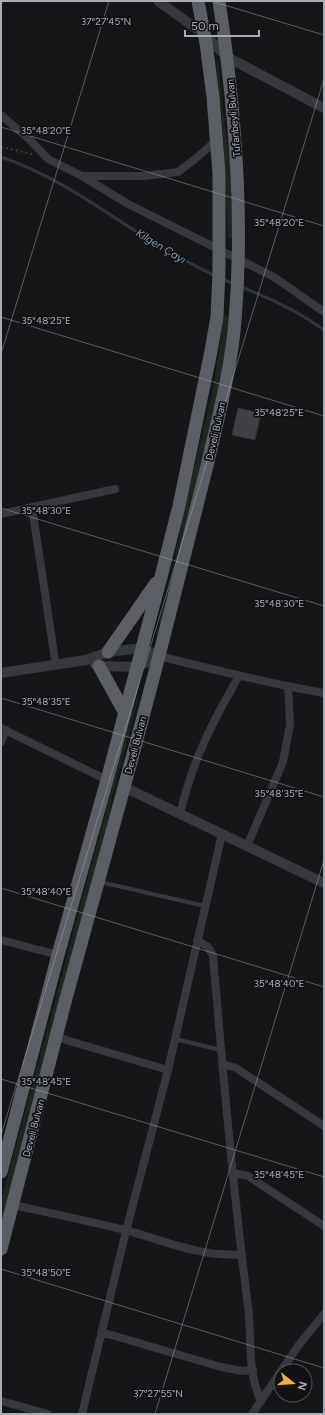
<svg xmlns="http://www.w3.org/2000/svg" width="325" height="1415" viewBox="0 0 325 1415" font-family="Figtree,sans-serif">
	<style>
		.green { fill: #1e261f }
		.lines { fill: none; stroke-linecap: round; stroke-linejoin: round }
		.stream { stroke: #2c353c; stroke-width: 3 }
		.building { fill: #404145; stroke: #303034 }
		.path { stroke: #3d3f44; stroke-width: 2; stroke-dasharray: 2 3; stroke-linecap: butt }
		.service { stroke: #37383d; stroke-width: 4 }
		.minor { stroke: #37383d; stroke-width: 8 }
		.tertiary { stroke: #37383d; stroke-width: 10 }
		.trunk { stroke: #5b5e65; stroke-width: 13 }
		.ticks { fill: none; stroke: #a8adb8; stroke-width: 1; stroke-opacity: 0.45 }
		.labels { text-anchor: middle; stroke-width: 3.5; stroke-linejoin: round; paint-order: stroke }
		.street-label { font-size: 10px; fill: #a8adb8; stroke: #111113 }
		.water-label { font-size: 11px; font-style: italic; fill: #7f9bb3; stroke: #111113 }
		.ticks-label { font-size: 10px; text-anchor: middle; fill: #a8adb8; stroke: #111113; stroke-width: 3.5; stroke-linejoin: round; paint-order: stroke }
	</style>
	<rect width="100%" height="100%" fill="#161618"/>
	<!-- green -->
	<path class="green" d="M 216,63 L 218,63 L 225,128 L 230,159 L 233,238 L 228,238 L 223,128 Z
		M 224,315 L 229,316 L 225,356 L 212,419 L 159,636 L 156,636 L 175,557 L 183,514 L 213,390 Z
		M 136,699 L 138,700 L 110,805 L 110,813 L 1,1224 L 1,1201 Z"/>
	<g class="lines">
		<!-- stream -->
		<path class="stream" d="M 1,157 C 55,175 100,209 148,239 C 170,253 192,264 215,276
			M 222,279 L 234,284
			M 241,287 C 270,298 298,311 324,330"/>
	</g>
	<!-- building -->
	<path class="building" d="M 238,408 L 261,413 L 255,440 L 232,435 Z"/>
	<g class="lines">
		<!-- path -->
		<path class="path" d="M 1,147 L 32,154"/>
		<!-- service -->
		<path class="service" d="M 100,882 L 205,906
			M 175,1039 L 221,1050"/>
		<!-- minor -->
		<path class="minor" d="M 1,115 L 30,140 L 48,159 L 82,176 L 144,176 L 178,172 L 195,159 L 217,140
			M 82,176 L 128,204 L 274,277 L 324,312
			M 32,507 L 55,660 L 54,664
			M 1,514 L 115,489
			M 159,656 C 214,670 268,683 324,693
			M 1,728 L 107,780
			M 1,742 L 6,730
			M 180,814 C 192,762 212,722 239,676
			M 247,846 L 283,762 L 290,724 L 288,687
			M 1,940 L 58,955
			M 197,940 L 208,947 L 213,956 C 223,1073 233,1189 248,1306 C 252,1337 247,1372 261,1401
			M 56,1037 L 168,1070
			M 223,1064 L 236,1068 L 324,1126
			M 233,1173 L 248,1176 L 254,1180 L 324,1226
			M 13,1205 C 50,1213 88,1221 125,1230 C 163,1240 202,1258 241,1254
			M 101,1332 L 221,1367 L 242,1371 L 253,1370
			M 1,1401 L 48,1414
			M 82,1414 L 126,1231 L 168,1070 L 222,834
			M 252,1414 L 298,1346 L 324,1314"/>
		<!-- tertiary -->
		<path class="tertiary" d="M 158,1 L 204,34 L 227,57 L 324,108
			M 95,664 L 99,666 L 137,667 L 159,656
			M 1,673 L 86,660 L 108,652 L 142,648 L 159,656
			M 124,787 L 324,883"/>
		<!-- trunk -->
		<path class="trunk" d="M 108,652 L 156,583
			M 99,666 L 125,713
			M 1,1172 L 58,955 L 107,780 L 162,573 L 179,506 L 211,351 L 217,317 L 219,271 L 219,173 L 213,97 L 206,43 L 198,1
			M 1,1249 C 22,1168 43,1087 64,1006 C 97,884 132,763 163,640 C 178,582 192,524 207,466 C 218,418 231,370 235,321 C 244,215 235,106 219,1"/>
	</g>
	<!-- ticks -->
	<path class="ticks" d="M 211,1 L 324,35M 1,127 L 324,226M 1,317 L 324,416M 1,354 L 109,1M 1,508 L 324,606M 1,698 L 324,797M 1,888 L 324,987M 1,1079 L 324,1177M 1,1135 L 324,79M 1,1269 L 324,1368M 155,1414 L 324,860"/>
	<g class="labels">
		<!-- street labels -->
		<g class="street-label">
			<text transform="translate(233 118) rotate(-95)" y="4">Tufanbeyli Bulvarı</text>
			<text transform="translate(215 431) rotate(-77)" y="4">Develi Bulvarı</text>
			<text transform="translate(135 745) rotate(-75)" y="4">Develi Bulvarı</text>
			<text transform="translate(33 1128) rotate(-75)" y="4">Develi Bulvarı</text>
		</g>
		<!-- water labels -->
		<g class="water-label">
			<text transform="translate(161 246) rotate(31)" y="4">Kilgen Çayı</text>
		</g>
	</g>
	<g class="ticks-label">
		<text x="106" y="25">37°27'45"N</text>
		<text x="46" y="134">35°48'20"E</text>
		<text x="279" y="226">35°48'20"E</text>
		<text x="46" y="324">35°48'25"E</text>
		<text x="279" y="416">35°48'25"E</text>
		<text x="46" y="514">35°48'30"E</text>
		<text x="279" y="607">35°48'30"E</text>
		<text x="46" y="705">35°48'35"E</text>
		<text x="279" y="797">35°48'35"E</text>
		<text x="46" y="895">35°48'40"E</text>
		<text x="279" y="987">35°48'40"E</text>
		<text x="46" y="1085">35°48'45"E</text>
		<text x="279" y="1178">35°48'45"E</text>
		<text x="46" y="1276">35°48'50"E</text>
		<text x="158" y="1397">37°27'55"N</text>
	</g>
	<!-- border -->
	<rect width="325" height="1415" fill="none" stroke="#a8adb8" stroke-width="4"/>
	<!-- north arrow -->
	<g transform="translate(293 1383) rotate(107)"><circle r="19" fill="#111113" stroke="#4d4f55"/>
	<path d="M0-3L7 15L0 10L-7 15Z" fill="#f2b134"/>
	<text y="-6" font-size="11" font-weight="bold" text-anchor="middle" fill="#a8adb8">N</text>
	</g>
	<!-- scale -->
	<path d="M185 30v6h74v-6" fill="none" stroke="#a8adb8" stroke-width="2"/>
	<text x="191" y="30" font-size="12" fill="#a8adb8" stroke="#111113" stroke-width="3" paint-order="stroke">50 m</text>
</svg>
